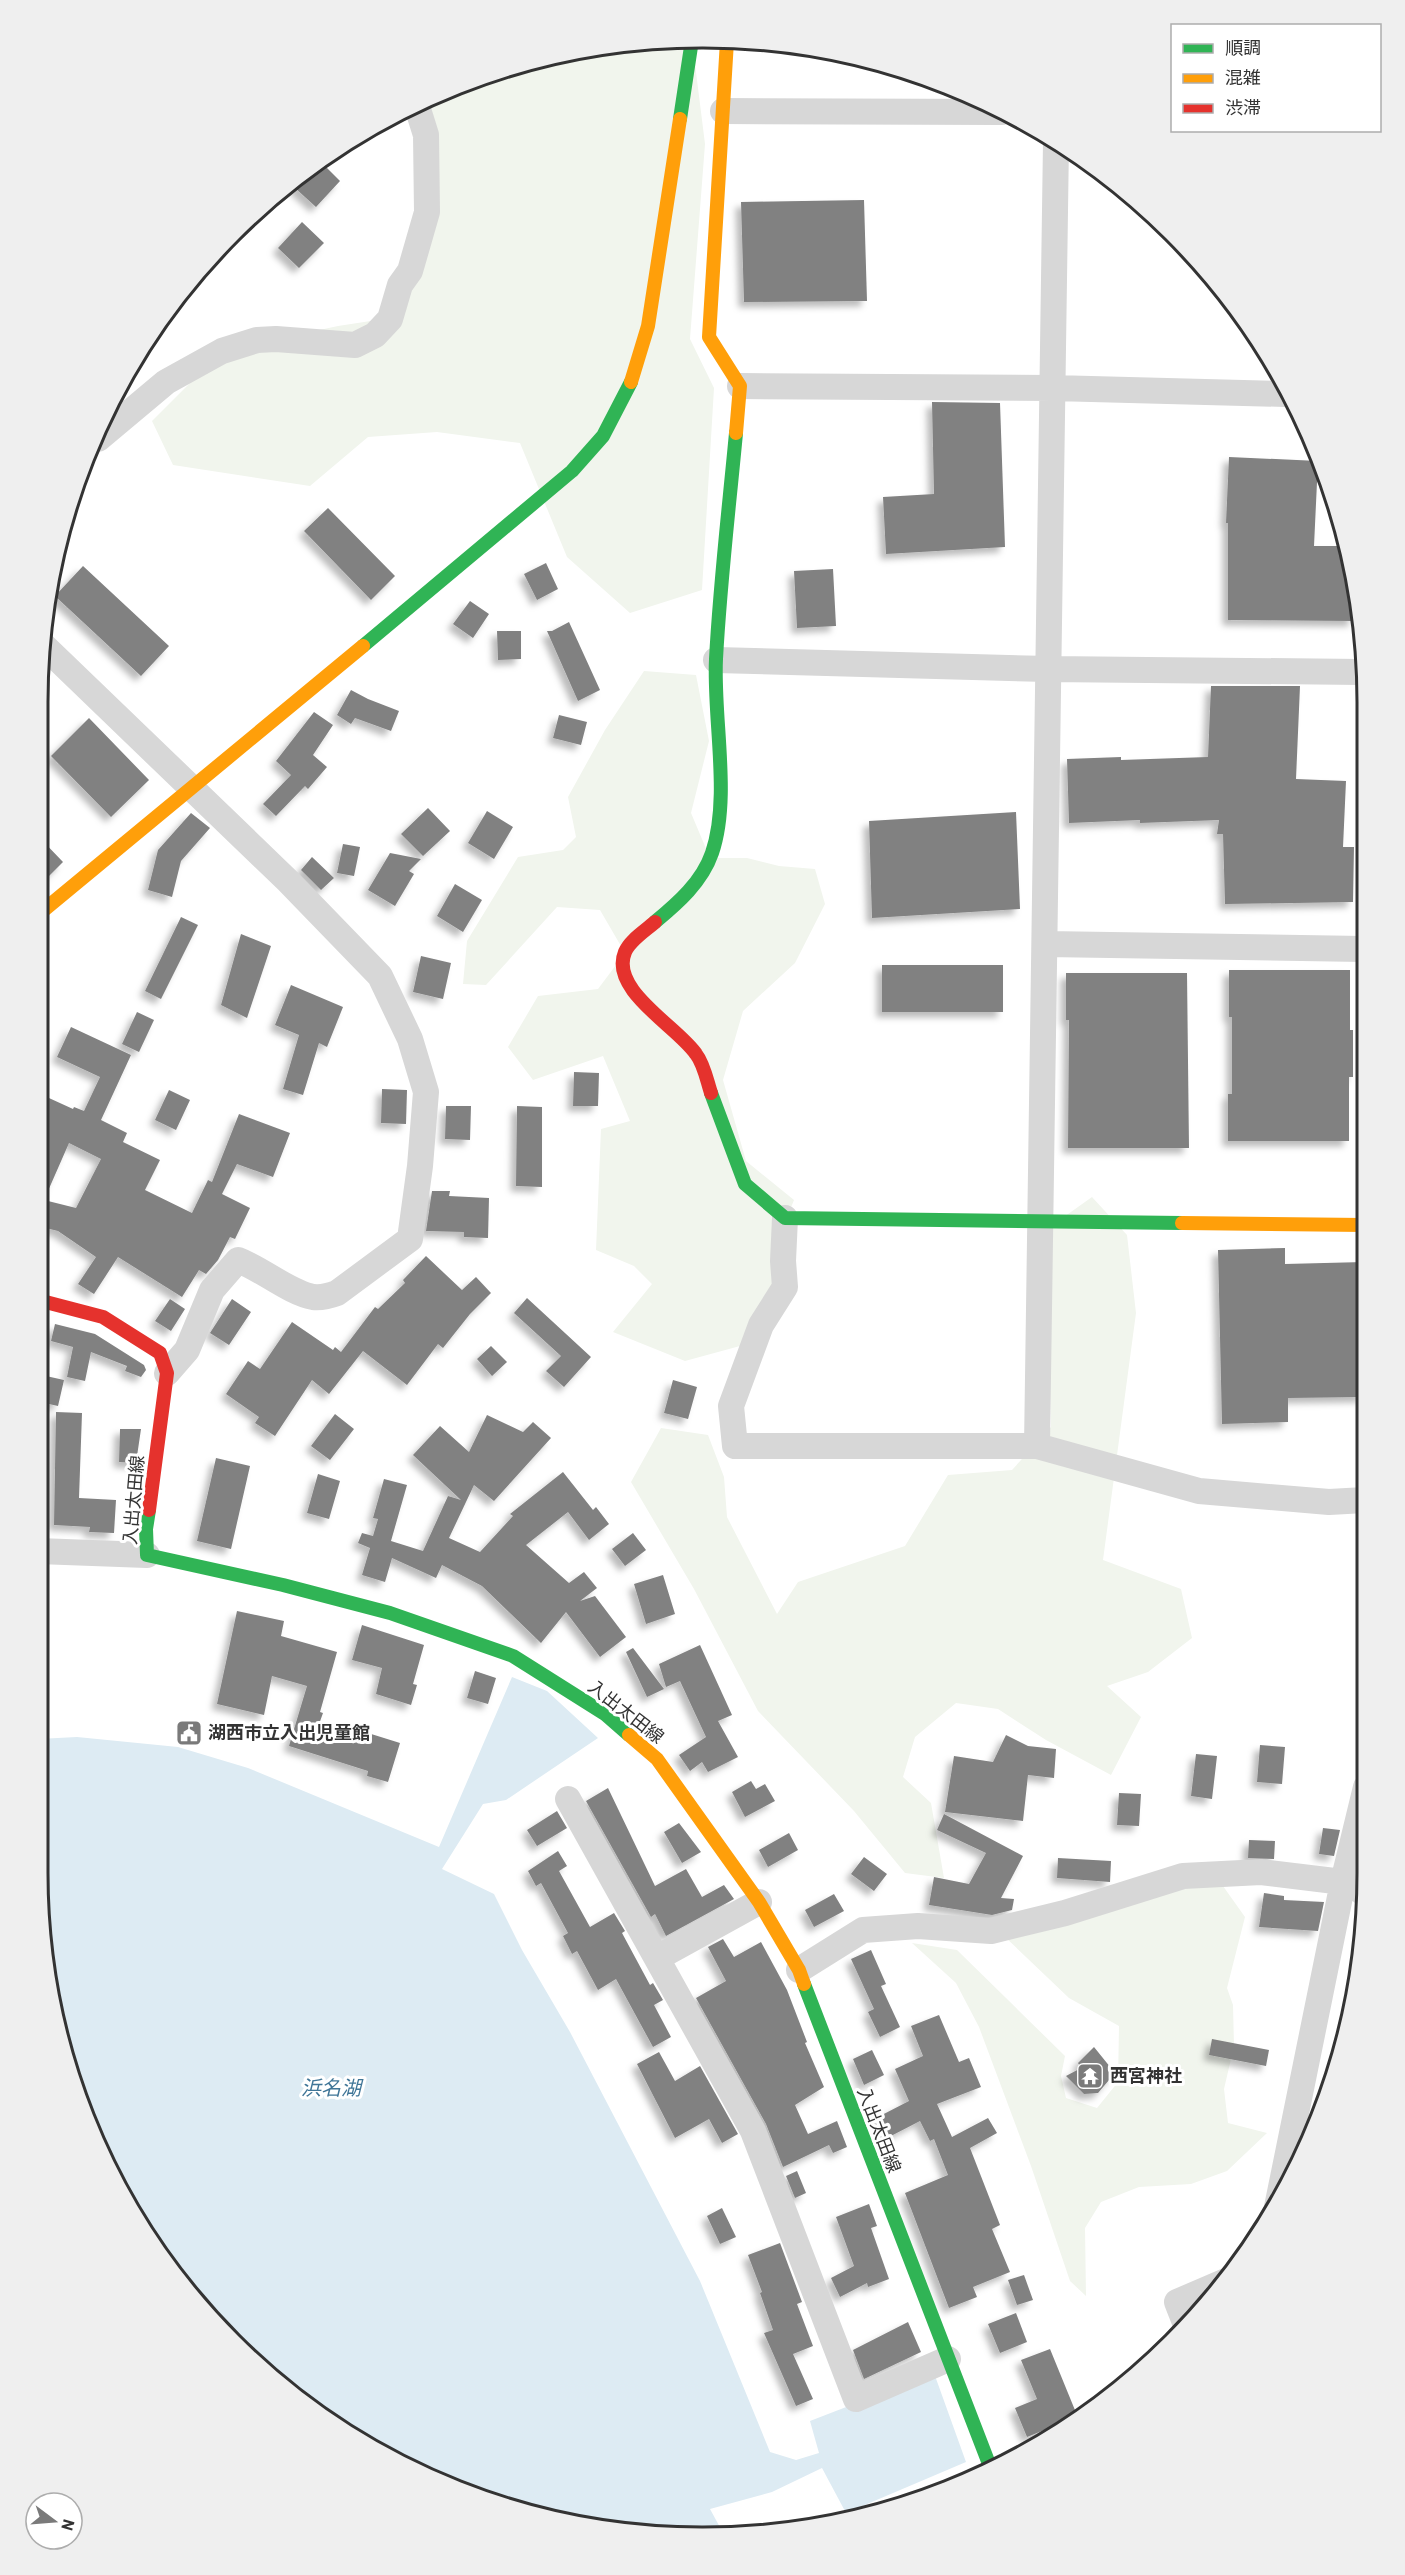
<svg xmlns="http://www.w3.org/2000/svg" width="1405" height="2575" viewBox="0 0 1405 2575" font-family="Barlow,'Noto Sans JP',sans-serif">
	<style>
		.green { fill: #f1f5ed }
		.water { fill: #ddebf3 }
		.building { fill: #818181; fill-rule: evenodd; filter: url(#shadow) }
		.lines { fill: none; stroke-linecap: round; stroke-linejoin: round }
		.street { stroke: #d7d7d7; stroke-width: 26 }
		.fast { stroke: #30b455; stroke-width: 14 }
		.slow { stroke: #ff9f0a; stroke-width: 14 }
		.jam { stroke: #e5322d; stroke-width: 14 }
		.labels { text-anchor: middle; stroke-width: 6; stroke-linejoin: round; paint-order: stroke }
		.street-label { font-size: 18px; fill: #333; stroke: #fff }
		.poi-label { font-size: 18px; font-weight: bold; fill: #333; stroke: #fff; text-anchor: start }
		.water-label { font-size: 20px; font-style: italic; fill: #3f7597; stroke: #fff }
		.rim { fill: none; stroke: #333; stroke-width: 3 }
	</style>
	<defs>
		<filter id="shadow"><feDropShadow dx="-5.5" dy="5.5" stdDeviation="3" flood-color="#0004"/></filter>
	</defs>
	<rect width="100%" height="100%" fill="#fff"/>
	<!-- green -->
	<path class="green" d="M 659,39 L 692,40 L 705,144 L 690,339 L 714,388 L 702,590 L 630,613 L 567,557 L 520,443 L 437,432 L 368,437 L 310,486 L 173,465 L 152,421 L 222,351 L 338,326 L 390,318 L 417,248 L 416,103 L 530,60 Z
		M 644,671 L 696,675 L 709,741 L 691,813 L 710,858 L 747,858 L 779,866 L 815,869 L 825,904 L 795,963 L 743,1011 L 723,1080 L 746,1161 L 794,1200 L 775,1247 L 773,1288 L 740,1346 L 685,1361 L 613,1332 L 652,1284 L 634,1266 L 596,1250 L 601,1129 L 630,1121 L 603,1056 L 533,1080 L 508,1047 L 538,996 L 598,989 L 625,953 L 600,910 L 557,907 L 486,985 L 463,984 L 467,941 L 518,857 L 563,850 L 576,837 L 568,797 L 605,730 Z
		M 1092,1197 L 1127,1235 L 1136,1313 L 1103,1560 L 1181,1589 L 1192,1638 L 1148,1672 L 1107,1686 L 1141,1717 L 1111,1775 L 1046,1740 L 998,1709 L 956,1703 L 915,1737 L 903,1777 L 931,1803 L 944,1878 L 905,1873 L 854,1811 L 758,1711 L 694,1589 L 631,1482 L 661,1428 L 708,1435 L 724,1477 L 727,1517 L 777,1614 L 798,1582 L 905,1546 L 948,1475 L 1012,1470 L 1051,1427 L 1047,1229 Z
		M 1218,1879 L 1245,1917 L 1227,1988 L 1233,2005 L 1234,2046 L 1224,2089 L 1228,2123 L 1267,2133 L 1227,2171 L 1191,2184 L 1139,2187 L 1101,2202 L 1085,2228 L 1086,2296 L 1070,2281 L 1031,2166 L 979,2027 L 956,1983 L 912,1943 L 957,1950 L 1065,2056 L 1061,2076 L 1066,2098 L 1097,2108 L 1118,2082 L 1119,2026 L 1069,1998 L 1004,1936 Z"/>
	<!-- water -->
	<path class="water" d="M 512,1677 L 547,1691 L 598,1738 L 506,1800 L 483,1804 L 442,1869 L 494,1894 L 522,1950 L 570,2032 L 700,2281 L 770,2452 L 796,2460 L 819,2453 L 810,2421 L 934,2373 L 966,2462 L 846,2513 L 822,2468 L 772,2492 L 710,2509 L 722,2531 L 754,2524 L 772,2532 L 746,2536 L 659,2536 L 531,2515 L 448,2487 L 333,2426 L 264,2372 L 175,2278 L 126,2205 L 73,2087 L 50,2002 L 38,1872 L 38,1739 L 77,1737 L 178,1747 L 248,1768 L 439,1847 Z"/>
	<!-- building -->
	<path class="building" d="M 320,161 L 340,181 L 316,207 L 294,187 Z
		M 864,200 L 867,301 L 744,302 L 741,202 Z
		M 302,222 L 324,243 L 299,268 L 278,248 Z
		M 932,402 L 1000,403 L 1005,547 L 886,554 L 883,497 L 934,494 Z
		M 1229,457 L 1318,461 L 1314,546 L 1346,546 L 1354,583 L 1354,621 L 1228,620 L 1228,523 L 1226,523 Z
		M 328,508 L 395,576 L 371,600 L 304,531 Z
		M 546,563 L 558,589 L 537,600 L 524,574 Z
		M 83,566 L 169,646 L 141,676 L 55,596 Z
		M 833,569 L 836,626 L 797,628 L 794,571 Z
		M 470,601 L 489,614 L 473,638 L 453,624 Z
		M 569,622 L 600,690 L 578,701 L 547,631 L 552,631 Z
		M 497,631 L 521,631 L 521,659 L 498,660 Z
		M 1211,686 L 1300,686 L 1296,779 L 1346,781 L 1343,847 L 1354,847 L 1353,902 L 1225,904 L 1223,834 L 1217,834 L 1219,820 L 1140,823 L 1140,820 L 1069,823 L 1067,759 L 1121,757 L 1121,760 L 1208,757 Z
		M 351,690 L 368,699 L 399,711 L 391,731 L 355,718 L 351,724 L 337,715 Z
		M 314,712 L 333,725 L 313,755 L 327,767 L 308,789 L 305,786 L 276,816 L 263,804 L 291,775 L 276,761 Z
		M 559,715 L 587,722 L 581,745 L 553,738 Z
		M 89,718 L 149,780 L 111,817 L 51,756 Z
		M 428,808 L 450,831 L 423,856 L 401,834 Z
		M 487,811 L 513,827 L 494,859 L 468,843 Z
		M 1016,812 L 1020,909 L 872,918 L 869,821 Z
		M 191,813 L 210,828 L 181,861 L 172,897 L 148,890 L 158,850 Z
		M 39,837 L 63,862 L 39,886 Z
		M 343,844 L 360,847 L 354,876 L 337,873 Z
		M 390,853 L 421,859 L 409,871 L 414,874 L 395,906 L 368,890 Z
		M 312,857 L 334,878 L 321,890 L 301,870 Z
		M 455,884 L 482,900 L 463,932 L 437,916 Z
		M 181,917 L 198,925 L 161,999 L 145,991 Z
		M 241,934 L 271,946 L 247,1018 L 221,1005 Z
		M 421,956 L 451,963 L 443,999 L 413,992 Z
		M 882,965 L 1003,965 L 1003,1012 L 882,1012 Z
		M 1229,970 L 1350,970 L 1350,1030 L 1353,1030 L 1353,1077 L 1349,1077 L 1349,1141 L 1228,1141 L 1228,1094 L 1232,1094 L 1232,1017 L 1229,1017 Z
		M 1066,973 L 1187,973 L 1189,1148 L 1068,1148 L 1069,1020 L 1066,1020 Z
		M 291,985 L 343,1007 L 327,1047 L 319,1043 L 303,1095 L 283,1089 L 299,1035 L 275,1025 Z
		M 137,1012 L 154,1020 L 139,1052 L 122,1044 Z
		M 71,1027 L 131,1055 L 101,1120 L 127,1133 L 123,1142 L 160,1160 L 145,1190 L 192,1213 L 208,1180 L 212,1182 L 239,1114 L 290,1133 L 273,1177 L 237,1164 L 222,1194 L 250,1208 L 235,1239 L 230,1237 L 218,1260 L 206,1274 L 199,1270 L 182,1297 L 118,1257 L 94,1294 L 78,1284 L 96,1257 L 58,1231 L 38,1226 L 38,1093 L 73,1109 L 74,1107 L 84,1111 L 100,1077 L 57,1057 ZM 69,1143 L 101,1159 L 76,1208 L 44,1200 Z
		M 574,1072 L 599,1073 L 598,1106 L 573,1106 Z
		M 382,1089 L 407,1090 L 406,1124 L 381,1123 Z
		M 169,1090 L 190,1100 L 176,1130 L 155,1120 Z
		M 446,1106 L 471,1106 L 470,1140 L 445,1139 Z
		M 517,1106 L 542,1107 L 542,1187 L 516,1186 Z
		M 432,1191 L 450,1191 L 449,1196 L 489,1198 L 488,1238 L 464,1237 L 464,1232 L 426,1231 Z
		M 1285,1248 L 1285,1264 L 1364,1262 L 1364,1397 L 1288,1398 L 1288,1422 L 1222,1424 L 1218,1250 Z
		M 426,1256 L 462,1290 L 476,1277 L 491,1293 L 470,1314 L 443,1348 L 438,1344 L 407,1385 L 363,1351 L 329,1394 L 312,1380 L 275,1436 L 255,1423 L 259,1417 L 226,1394 L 248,1361 L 260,1369 L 292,1322 L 333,1350 L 335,1347 L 341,1352 L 375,1307 L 378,1309 L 405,1283 L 403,1280 Z
		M 527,1298 L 591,1357 L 564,1387 L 546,1371 L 561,1356 L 514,1313 Z
		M 170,1299 L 185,1309 L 171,1331 L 155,1321 Z
		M 232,1299 L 251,1312 L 229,1345 L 210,1333 Z
		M 55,1324 L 95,1334 L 144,1365 L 146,1370 L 141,1377 L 125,1371 L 127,1366 L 91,1352 L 85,1381 L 67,1377 L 73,1347 L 51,1341 Z
		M 491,1346 L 507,1362 L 492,1376 L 477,1359 Z
		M 46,1376 L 64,1380 L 58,1406 L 40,1402 Z
		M 673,1380 L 697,1387 L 688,1419 L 664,1413 Z
		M 56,1412 L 82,1413 L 79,1498 L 116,1500 L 114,1533 L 89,1532 L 90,1527 L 54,1525 Z
		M 335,1414 L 354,1429 L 330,1460 L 311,1446 Z
		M 487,1415 L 523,1432 L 533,1422 L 551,1438 L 494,1501 L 474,1485 L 449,1538 L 480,1552 L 513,1516 L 510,1514 L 563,1472 L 593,1510 L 596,1507 L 609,1524 L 589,1540 L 568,1512 L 526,1545 L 569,1583 L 584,1572 L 597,1588 L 580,1601 L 595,1596 L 626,1637 L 600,1657 L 566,1612 L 541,1643 L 482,1586 L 442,1565 L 436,1578 L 392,1558 L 385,1582 L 362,1575 L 370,1548 L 358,1543 L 362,1533 L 373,1536 L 378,1519 L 373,1518 L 384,1479 L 407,1485 L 391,1541 L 423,1551 L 448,1496 L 461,1500 L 413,1455 L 440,1426 L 469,1452 Z
		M 120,1429 L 141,1429 L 136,1463 L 119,1462 Z
		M 216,1458 L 250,1466 L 231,1549 L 197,1541 Z
		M 318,1474 L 340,1481 L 329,1519 L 307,1513 Z
		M 633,1533 L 646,1550 L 625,1566 L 612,1549 Z
		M 663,1575 L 675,1614 L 646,1624 L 634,1584 Z
		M 237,1611 L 284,1621 L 281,1636 L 337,1652 L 320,1712 L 323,1713 L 318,1727 L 366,1740 L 368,1733 L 400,1743 L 388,1782 L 367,1776 L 368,1771 L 289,1746 L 307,1686 L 272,1676 L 264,1715 L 217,1704 Z
		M 362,1625 L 424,1645 L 413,1684 L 417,1685 L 411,1705 L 376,1694 L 382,1668 L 352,1660 Z
		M 700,1645 L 732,1715 L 718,1721 L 738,1757 L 708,1772 L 702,1762 L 690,1771 L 679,1755 L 706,1737 L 680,1681 L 666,1687 L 659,1664 Z
		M 633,1648 L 664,1689 L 647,1697 L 626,1652 Z
		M 475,1671 L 496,1678 L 488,1704 L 467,1698 Z
		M 1006,1735 L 1028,1746 L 1056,1749 L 1054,1778 L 1028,1775 L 1023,1821 L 945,1812 L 954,1756 L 993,1762 Z
		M 1260,1745 L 1285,1747 L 1282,1784 L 1257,1782 Z
		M 1196,1754 L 1217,1756 L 1212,1799 L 1191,1796 Z
		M 751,1781 L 756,1789 L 765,1784 L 775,1801 L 745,1817 L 732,1792 Z
		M 608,1788 L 655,1886 L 686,1869 L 702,1897 L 724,1885 L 734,1899 L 666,1936 L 655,1914 L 651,1917 L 586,1801 Z
		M 1119,1793 L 1141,1794 L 1139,1826 L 1117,1825 Z
		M 557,1811 L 567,1828 L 537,1846 L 527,1830 Z
		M 944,1814 L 1023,1856 L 1001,1898 L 1014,1899 L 1012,1910 L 992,1915 L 929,1905 L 934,1877 L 969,1884 L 986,1853 L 937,1830 Z
		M 679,1823 L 701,1852 L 682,1863 L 664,1832 Z
		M 1323,1828 L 1340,1830 L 1334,1856 L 1319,1854 Z
		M 789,1833 L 798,1850 L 768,1867 L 759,1850 Z
		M 1249,1840 L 1275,1841 L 1274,1859 L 1248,1858 Z
		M 558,1851 L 567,1866 L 559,1871 L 590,1927 L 614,1913 L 625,1931 L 622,1933 L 650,1985 L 653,1983 L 663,2000 L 654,2005 L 671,2037 L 653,2047 L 616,1979 L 598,1990 L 577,1951 L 572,1954 L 563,1936 L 568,1933 L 541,1883 L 536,1886 L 528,1871 Z
		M 864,1857 L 887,1874 L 874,1891 L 851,1874 Z
		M 1058,1858 L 1111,1861 L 1110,1882 L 1057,1878 Z
		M 1264,1893 L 1284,1896 L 1284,1900 L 1324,1902 L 1318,1931 L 1259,1927 Z
		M 834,1894 L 844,1911 L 814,1927 L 805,1910 Z
		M 723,1939 L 734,1957 L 761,1942 L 787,1990 L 807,2042 L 805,2043 L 824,2087 L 795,2105 L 808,2134 L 837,2121 L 847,2147 L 833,2153 L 829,2145 L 783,2167 L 766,2124 L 696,1998 L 726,1981 L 708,1947 Z
		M 871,1950 L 886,1984 L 881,1986 L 900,2027 L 880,2037 L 868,2012 L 874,2009 L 851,1959 Z
		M 939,2015 L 959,2062 L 969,2058 L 981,2087 L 937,2104 L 952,2137 L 988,2118 L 997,2133 L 970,2148 L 1000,2225 L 992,2229 L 1010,2272 L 973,2287 L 977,2297 L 949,2308 L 905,2193 L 948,2175 L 934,2139 L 930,2141 L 920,2121 L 887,2138 L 878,2117 L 909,2101 L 895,2069 L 923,2056 L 911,2026 Z
		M 1212,2039 L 1269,2050 L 1266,2066 L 1209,2055 Z
		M 1094,2047 L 1115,2073 L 1098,2093 L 1084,2094 L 1066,2076 L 1081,2068 L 1078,2063 Z
		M 872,2050 L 884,2075 L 864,2085 L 853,2059 Z
		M 659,2052 L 675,2081 L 700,2066 L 738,2134 L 722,2143 L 709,2119 L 675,2138 L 637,2064 Z
		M 797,2171 L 806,2193 L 795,2198 L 786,2176 Z
		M 869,2204 L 877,2226 L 871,2228 L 889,2279 L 868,2287 L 867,2283 L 840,2297 L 831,2278 L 854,2266 L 836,2217 Z
		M 722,2208 L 736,2237 L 720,2244 L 707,2216 Z
		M 780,2243 L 802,2302 L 797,2304 L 813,2346 L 793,2354 L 813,2399 L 796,2406 L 764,2333 L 773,2330 L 760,2293 L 762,2292 L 748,2255 Z
		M 1024,2275 L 1033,2300 L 1017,2305 L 1008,2280 Z
		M 1016,2313 L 1027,2342 L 1000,2353 L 988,2324 Z
		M 908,2322 L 921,2352 L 864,2379 L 853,2350 Z
		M 1050,2349 L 1079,2420 L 1057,2434 L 1054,2426 L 1027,2437 L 1015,2408 L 1037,2399 L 1021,2360 Z"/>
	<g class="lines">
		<!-- street -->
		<path class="street" d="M 723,111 L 1002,112
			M 740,386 L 1053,388 L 1285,394
			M 98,439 L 166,382 L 222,351 L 257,340 L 276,339 L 355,345 L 375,335 L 390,319 L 400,285 L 410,271 L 427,212 L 426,135 L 416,103
			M 42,644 L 288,881 L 380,976 L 410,1039 L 426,1092 L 420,1166 L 410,1239 L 337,1293 C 329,1296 321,1298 313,1297 C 290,1293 262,1269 238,1260 L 212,1290 L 187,1350 L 167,1373
			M 716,660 L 1048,669 L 1362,672
			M 1046,944 L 1363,949
			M 785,1218 L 783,1261 L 785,1287 L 761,1325 L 731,1406 L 735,1446 L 1037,1446 L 1199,1491 L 1329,1502 L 1365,1500
			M 1037,1446 C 1044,1011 1050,576 1056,142
			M 38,1551 L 147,1555
			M 568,1799 L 753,2131 L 856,2399 L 948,2359
			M 657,1958 L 759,1902
			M 799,1970 L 863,1930 L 918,1926 L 991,1931 L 1065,1913 L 1183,1876 L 1261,1872 L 1343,1882 L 1356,1887 L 1366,1895
			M 1277,2207 L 1343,1882 L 1366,1787
			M 1186,2325 L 1177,2302 L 1226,2281"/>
		<!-- fast -->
		<path class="fast" d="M 680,119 L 692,40
			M 363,646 L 572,471 L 603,436 L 631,382
			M 655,922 C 678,903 702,882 712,853 C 731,798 713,718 716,659 C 720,583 729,508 736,433
			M 711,1093 L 745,1184 L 785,1218 L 1182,1223
			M 149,1510 L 146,1529 L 147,1555 L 283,1585 L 390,1613 L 513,1656 L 605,1714 L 629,1735
			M 804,1984 L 991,2469"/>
		<!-- slow -->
		<path class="slow" d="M 727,41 L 709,337 L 740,386 L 736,433
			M 631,382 L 648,326 L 680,119
			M 39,914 L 363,646
			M 1182,1223 L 1364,1225
			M 629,1735 L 657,1759 L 759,1902 L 799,1970 L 804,1984"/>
		<!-- jam -->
		<path class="jam" d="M 655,922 C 645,931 630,940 625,952 C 609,990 678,1027 696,1054 C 704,1064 707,1081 711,1093
			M 38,1300 L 103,1317 L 160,1353 L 167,1373 L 149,1510"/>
	</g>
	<!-- icons -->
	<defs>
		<symbol id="civic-square" viewBox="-11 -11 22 22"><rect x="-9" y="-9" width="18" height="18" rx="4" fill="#7a7a7a" stroke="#fff"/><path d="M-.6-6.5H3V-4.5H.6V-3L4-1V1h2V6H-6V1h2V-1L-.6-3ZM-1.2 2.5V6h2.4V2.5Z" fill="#fff"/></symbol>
		<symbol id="temple-square" viewBox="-11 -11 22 22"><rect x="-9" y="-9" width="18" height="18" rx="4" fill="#7a7a7a" stroke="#fff"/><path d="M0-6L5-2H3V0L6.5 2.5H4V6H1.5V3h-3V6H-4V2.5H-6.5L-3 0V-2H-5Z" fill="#fff"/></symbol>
	</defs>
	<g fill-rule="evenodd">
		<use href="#civic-square" x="174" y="1718" width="30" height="30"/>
		<use href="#temple-square" x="1075" y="2061" width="30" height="30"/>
	</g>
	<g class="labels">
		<!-- street labels -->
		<g class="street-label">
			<text transform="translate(134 1500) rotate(-85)" y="6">入出太田線</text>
			<text transform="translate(626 1712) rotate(38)" y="6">入出太田線</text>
			<text transform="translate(879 2130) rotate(69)" y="6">入出太田線</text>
		</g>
		<!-- poi labels -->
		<g class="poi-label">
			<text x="208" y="1739">湖西市立入出児童館</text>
			<text x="1110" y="2082">西宮神社</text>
		</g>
		<!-- water labels -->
		<g class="water-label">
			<text x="331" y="2095">浜名湖</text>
		</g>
	</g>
	<!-- crop -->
	<path d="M0 0H1405V2575H0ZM702 48H703A654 654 0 0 1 1357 702V1873A654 654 0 0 1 703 2527H702A654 654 0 0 1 48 1873V702A654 654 0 0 1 702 48Z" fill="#efefef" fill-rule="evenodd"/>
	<path class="rim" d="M702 48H703A654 654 0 0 1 1357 702V1873A654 654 0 0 1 703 2527H702A654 654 0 0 1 48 1873V702A654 654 0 0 1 702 48Z"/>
	<!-- legend -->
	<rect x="1171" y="24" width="210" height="108" fill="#ffffff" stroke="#adadad" stroke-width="1.5"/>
	<rect x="1183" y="44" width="30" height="9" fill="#30b455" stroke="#adadad" stroke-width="1.5"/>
	<text x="1225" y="54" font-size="18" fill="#333333">順調</text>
	<rect x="1183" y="74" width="30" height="9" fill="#ff9f0a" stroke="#adadad" stroke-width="1.5"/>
	<text x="1225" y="84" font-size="18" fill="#333333">混雑</text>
	<rect x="1183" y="104" width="30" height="9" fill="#e5322d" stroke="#adadad" stroke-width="1.5"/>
	<text x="1225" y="114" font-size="18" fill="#333333">渋滞</text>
	<!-- north arrow -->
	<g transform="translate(54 2521) rotate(106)"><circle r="28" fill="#ffffff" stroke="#adadad" stroke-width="1.5"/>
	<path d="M0-4.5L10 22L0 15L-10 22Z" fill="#7a7a7a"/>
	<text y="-9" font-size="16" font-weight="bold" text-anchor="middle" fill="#333333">N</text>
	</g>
</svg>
